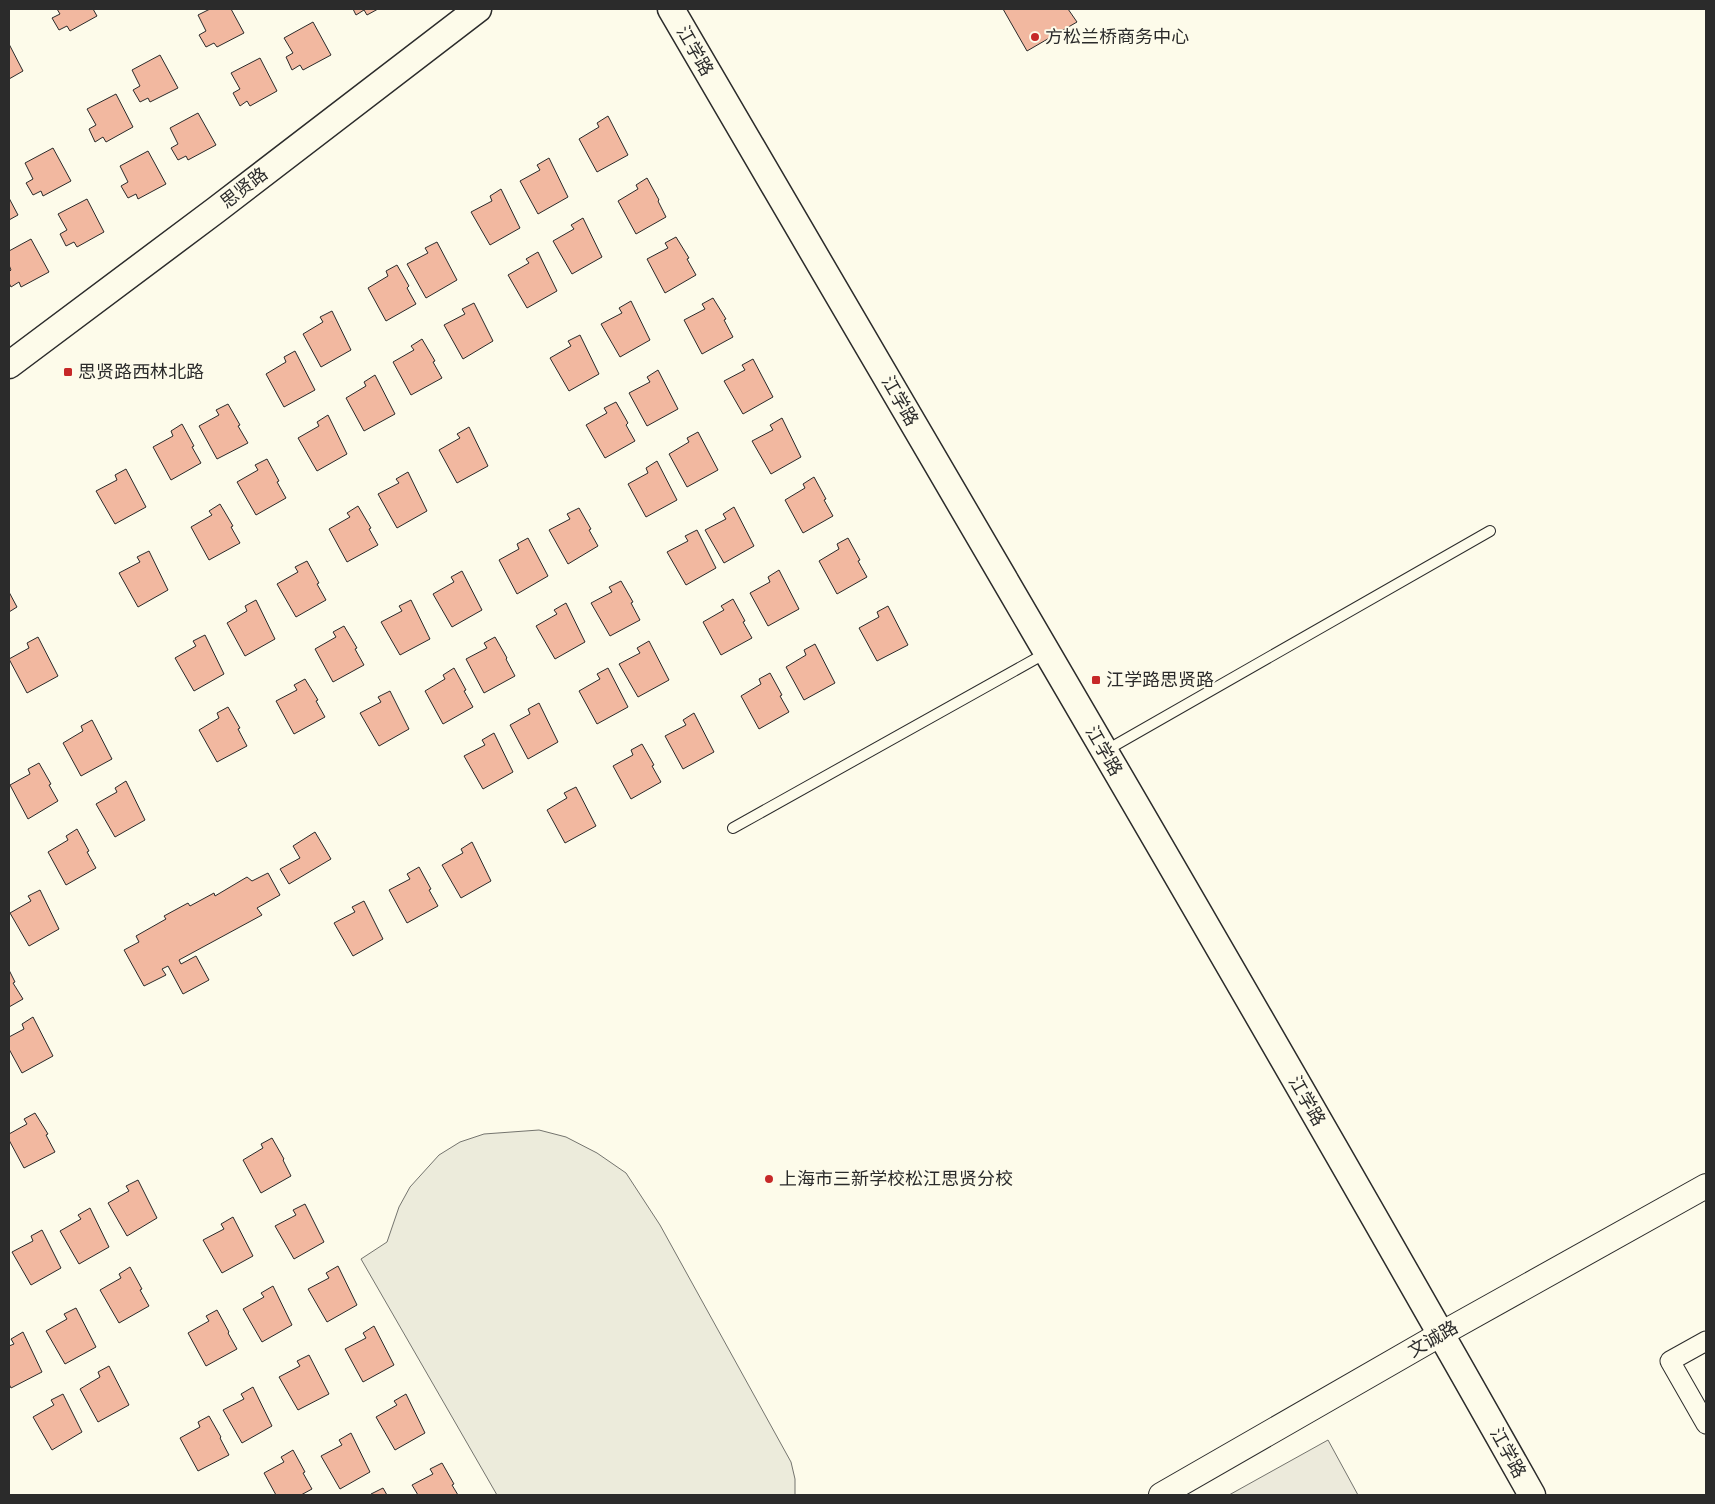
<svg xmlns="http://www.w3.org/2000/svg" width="1715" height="1504" viewBox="0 0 1715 1504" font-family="Roboto,'Noto Sans SC',sans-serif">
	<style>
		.green { fill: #ecebdb; stroke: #74746e }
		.parking { fill: #eceadb; stroke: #74746e }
		.building { fill: #f2b8a0; stroke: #2b2b2b }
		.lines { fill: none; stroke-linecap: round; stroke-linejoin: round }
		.service-casing { stroke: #2b2b2b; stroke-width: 12 }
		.minor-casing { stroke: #2b2b2b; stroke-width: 21 }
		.tertiary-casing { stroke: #2b2b2b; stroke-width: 26 }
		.secondary-casing { stroke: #2b2b2b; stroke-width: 29 }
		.service { stroke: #fdfbea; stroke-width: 10 }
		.minor { stroke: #fdfbea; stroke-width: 19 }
		.tertiary { stroke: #fdfbea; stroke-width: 24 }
		.secondary { stroke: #fdfbea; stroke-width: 26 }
		.poi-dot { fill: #c62828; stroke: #fdfbea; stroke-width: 2 }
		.labels { text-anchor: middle; stroke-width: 4; stroke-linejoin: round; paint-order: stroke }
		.poi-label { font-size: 18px; fill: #2b2b2b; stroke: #fdfbea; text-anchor: start }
		.street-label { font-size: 18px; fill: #2b2b2b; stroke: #fdfbea }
	</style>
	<rect width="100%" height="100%" fill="#fdfbea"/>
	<!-- green -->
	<path class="green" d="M 539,1130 L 566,1137 L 597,1153 L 626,1173 L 660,1225 L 791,1462 L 795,1479 L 795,1495 L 497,1495 L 361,1259 L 387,1242 L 399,1207 L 410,1187 L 439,1155 L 460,1142 L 484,1134 Z"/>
	<!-- parking -->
	<path class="parking" d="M 1328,1440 L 1358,1495 L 1229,1495 Z"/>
	<!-- building -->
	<path class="building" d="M 57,9 L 93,9 L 97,16 L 70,31 L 67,26 L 59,30 L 52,18 L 60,14 Z
		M 210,9 L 231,9 L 244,33 L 217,47 L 214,43 L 206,47 L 199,35 L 206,31 L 198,15 Z
		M 353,9 L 378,9 L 367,15 L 364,10 L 356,15 Z
		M 1003,9 L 1068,9 L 1077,22 L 1027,51 Z
		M 313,22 L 331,55 L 303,70 L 300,65 L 292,70 L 286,57 L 293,53 L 284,38 Z
		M 9,44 L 23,71 L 9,79 Z
		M 160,55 L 178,88 L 150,102 L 148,98 L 140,102 L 133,90 L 140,86 L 132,70 Z
		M 260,58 L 277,91 L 250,106 L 247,101 L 240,106 L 233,93 L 240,89 L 231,73 Z
		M 116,94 L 133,127 L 106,142 L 103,137 L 95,142 L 89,129 L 96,125 L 87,109 Z
		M 198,113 L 216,145 L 188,160 L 186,156 L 178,160 L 171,148 L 178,144 L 170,128 Z
		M 608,116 L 628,155 L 597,172 L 579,139 L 599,127 L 597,123 Z
		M 53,148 L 71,181 L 43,196 L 41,191 L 33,195 L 26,183 L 33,179 L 25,163 Z
		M 148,151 L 166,184 L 138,199 L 136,194 L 128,198 L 121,186 L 128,182 L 120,166 Z
		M 549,158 L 568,197 L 538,214 L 520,181 L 540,170 L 537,165 Z
		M 647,178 L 659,200 L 658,201 L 666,217 L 636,234 L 618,201 L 638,189 L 636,185 Z
		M 501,189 L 520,228 L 490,245 L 471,212 L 492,201 L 490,196 Z
		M 9,198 L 18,215 L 9,220 Z
		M 87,199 L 104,232 L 77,247 L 74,242 L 66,246 L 60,234 L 67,230 L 58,214 Z
		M 583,218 L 602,257 L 572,274 L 553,241 L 574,229 L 571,225 Z
		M 676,237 L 689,258 L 687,259 L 696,275 L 665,293 L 647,259 L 668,248 L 665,243 Z
		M 31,239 L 49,272 L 21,287 L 19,282 L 11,287 L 9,283 L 9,272 L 11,270 L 9,265 L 9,251 Z
		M 437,242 L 457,280 L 426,298 L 407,264 L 428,253 L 425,248 Z
		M 538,252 L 557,291 L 527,308 L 508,275 L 529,263 L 526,259 Z
		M 397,265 L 409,286 L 407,288 L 416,304 L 386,321 L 368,288 L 388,276 L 386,271 Z
		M 713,298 L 726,319 L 724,320 L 733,337 L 702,354 L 684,320 L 705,309 L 702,304 Z
		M 631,301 L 650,340 L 620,357 L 601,324 L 622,313 L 619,308 Z
		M 474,303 L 493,341 L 463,359 L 444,325 L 465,314 L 462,309 Z
		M 332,311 L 351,350 L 321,367 L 303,334 L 323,322 L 320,317 Z
		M 580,335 L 599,374 L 569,391 L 550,358 L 571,346 L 568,341 Z
		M 422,339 L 435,361 L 433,362 L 442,378 L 411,395 L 393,362 L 414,350 L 411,346 Z
		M 295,351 L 315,390 L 284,407 L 266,374 L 286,362 L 284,357 Z
		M 753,359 L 773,397 L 743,414 L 724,381 L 745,370 L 742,365 Z
		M 658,370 L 678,409 L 647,426 L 629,393 L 650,382 L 647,377 Z
		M 375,375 L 395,414 L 364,431 L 346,398 L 366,386 L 364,382 Z
		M 616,402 L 628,423 L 626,425 L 635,441 L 605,458 L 586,425 L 607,413 L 604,408 Z
		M 228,404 L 240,425 L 238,426 L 248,443 L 217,459 L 199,426 L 219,415 L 216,410 Z
		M 328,415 L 347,454 L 317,471 L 298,438 L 319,426 L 317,422 Z
		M 782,418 L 801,457 L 771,474 L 752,441 L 773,430 L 770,425 Z
		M 182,424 L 194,446 L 192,447 L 201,463 L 171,480 L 153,447 L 173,436 L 171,431 Z
		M 469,427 L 488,466 L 457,483 L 439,450 L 460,438 L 457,434 Z
		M 698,432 L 718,470 L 687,487 L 669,454 L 689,442 L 687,438 Z
		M 267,459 L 279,481 L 277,482 L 286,498 L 256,515 L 237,482 L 258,470 L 255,465 Z
		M 657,461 L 677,500 L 646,517 L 628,484 L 648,473 L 646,468 Z
		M 126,469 L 146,507 L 115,524 L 96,491 L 117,480 L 115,475 Z
		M 408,472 L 427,511 L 397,528 L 378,494 L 399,483 L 396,479 Z
		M 814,477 L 826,499 L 824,500 L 833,516 L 803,533 L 785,500 L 805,488 L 803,484 Z
		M 220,504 L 233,526 L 231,527 L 240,543 L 209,560 L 191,527 L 212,515 L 209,511 Z
		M 358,506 L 371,528 L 369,529 L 378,545 L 347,562 L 329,529 L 350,517 L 347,513 Z
		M 734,507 L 754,546 L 724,563 L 705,530 L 726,519 L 723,514 Z
		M 579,508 L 591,529 L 589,530 L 598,546 L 568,564 L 549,530 L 570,519 L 567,514 Z
		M 697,530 L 716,568 L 686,585 L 667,552 L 688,541 L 685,536 Z
		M 528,538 L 548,576 L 517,594 L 499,560 L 519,549 L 517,544 Z
		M 848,538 L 860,560 L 858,561 L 867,577 L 837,594 L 819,561 L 839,549 L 837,544 Z
		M 149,551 L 168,590 L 138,607 L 119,573 L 140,562 L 137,557 Z
		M 307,561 L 319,583 L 317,584 L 326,600 L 296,617 L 277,584 L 298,572 L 295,567 Z
		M 779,570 L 799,609 L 768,626 L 750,593 L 770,582 L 768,577 Z
		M 462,571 L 482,610 L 452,627 L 433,594 L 454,582 L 451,577 Z
		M 621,581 L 633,602 L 631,603 L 640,620 L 610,636 L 591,603 L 612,592 L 609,587 Z
		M 9,592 L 17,607 L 9,612 Z
		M 733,599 L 745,621 L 743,622 L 752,638 L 721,655 L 703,622 L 724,610 L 721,606 Z
		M 256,600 L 275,639 L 245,656 L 227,623 L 247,611 L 245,606 Z
		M 411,600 L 430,639 L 400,655 L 381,622 L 402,611 L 399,606 Z
		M 566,603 L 585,642 L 555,659 L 536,626 L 557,614 L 554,610 Z
		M 888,606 L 908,645 L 877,661 L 859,628 L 879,617 L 877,612 Z
		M 344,626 L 357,648 L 355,649 L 364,665 L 333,682 L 315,649 L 336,637 L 333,632 Z
		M 205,635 L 224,674 L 194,691 L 175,658 L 196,646 L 193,641 Z
		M 38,637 L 58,676 L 27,693 L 9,659 L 29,648 L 27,643 Z
		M 495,637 L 507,658 L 506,659 L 515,676 L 484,693 L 466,659 L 487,648 L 484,643 Z
		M 649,641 L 669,680 L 638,697 L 619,664 L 640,653 L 637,648 Z
		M 815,644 L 835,683 L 804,700 L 786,667 L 806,655 L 804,650 Z
		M 454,668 L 466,690 L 464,691 L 473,707 L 443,724 L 425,691 L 445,679 L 443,675 Z
		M 608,668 L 628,707 L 597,724 L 579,691 L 600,679 L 597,674 Z
		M 770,673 L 782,695 L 780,696 L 789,712 L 759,729 L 741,696 L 761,684 L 759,679 Z
		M 305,679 L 318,700 L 316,701 L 325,717 L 294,734 L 276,701 L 297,690 L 294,685 Z
		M 390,691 L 409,729 L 379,746 L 360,713 L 381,702 L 378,697 Z
		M 539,703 L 558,742 L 528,759 L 510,725 L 530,714 L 528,709 Z
		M 228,707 L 240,728 L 238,729 L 247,746 L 217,762 L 199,730 L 219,718 L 217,713 Z
		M 694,713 L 714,752 L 683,769 L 665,736 L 686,725 L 683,720 Z
		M 92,720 L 112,759 L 81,776 L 63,743 L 83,731 L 81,726 Z
		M 494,733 L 513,772 L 483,789 L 464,756 L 485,745 L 482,740 Z
		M 642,744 L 654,765 L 652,766 L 661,782 L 631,799 L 613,766 L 633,755 L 631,750 Z
		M 39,763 L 51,784 L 49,785 L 58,801 L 28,819 L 10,785 L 30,774 L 28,769 Z
		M 126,781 L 145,820 L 115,837 L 96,804 L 117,792 L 115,788 Z
		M 576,787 L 596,826 L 565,843 L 547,810 L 567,798 L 564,793 Z
		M 77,829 L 89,851 L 87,852 L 96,868 L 66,885 L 48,852 L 68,840 L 66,836 Z
		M 315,832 L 331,859 L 289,884 L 280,869 L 300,858 L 293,846 Z
		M 472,842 L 491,881 L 461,898 L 442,865 L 463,853 L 461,849 Z
		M 419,867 L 431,889 L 429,890 L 438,906 L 407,923 L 389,890 L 410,879 L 407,874 Z
		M 268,873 L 280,895 L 257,908 L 262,915 L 179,960 L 181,964 L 196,956 L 209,980 L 183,994 L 168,966 L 162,969 L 166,975 L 144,986 L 124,950 L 139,942 L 136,936 L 166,919 L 164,916 L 188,903 L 190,906 L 214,893 L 215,896 L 247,877 L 252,881 Z
		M 40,890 L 59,929 L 29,946 L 10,913 L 31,901 L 28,896 Z
		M 364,901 L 383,939 L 353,956 L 334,923 L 355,912 L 352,907 Z
		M 9,970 L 15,982 L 13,983 L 23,999 L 9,1007 Z
		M 33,1017 L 53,1056 L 22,1073 L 9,1049 L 9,1037 L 24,1029 L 22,1024 Z
		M 35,1113 L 48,1134 L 46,1135 L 55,1152 L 24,1168 L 9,1140 L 9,1134 L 27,1124 L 24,1119 Z
		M 272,1138 L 284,1159 L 283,1160 L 291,1176 L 261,1193 L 243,1160 L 263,1148 L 261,1144 Z
		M 138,1180 L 157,1218 L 127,1236 L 108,1203 L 129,1191 L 126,1186 Z
		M 305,1204 L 324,1242 L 294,1259 L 275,1226 L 296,1215 L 293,1210 Z
		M 90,1208 L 109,1247 L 79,1264 L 60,1231 L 81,1219 L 78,1215 Z
		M 233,1217 L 253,1256 L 222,1273 L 203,1240 L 224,1229 L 221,1224 Z
		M 42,1230 L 61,1268 L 31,1285 L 12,1252 L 33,1241 L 31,1236 Z
		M 338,1266 L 357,1305 L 327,1322 L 308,1289 L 329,1278 L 326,1273 Z
		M 130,1267 L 142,1289 L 140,1290 L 149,1306 L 119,1323 L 100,1290 L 121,1278 L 119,1274 Z
		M 273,1286 L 292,1325 L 262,1342 L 243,1309 L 264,1297 L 261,1293 Z
		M 76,1308 L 96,1347 L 65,1364 L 46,1331 L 67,1319 L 64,1314 Z
		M 217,1310 L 229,1332 L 228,1333 L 237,1349 L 206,1366 L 188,1333 L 209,1321 L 206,1316 Z
		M 374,1326 L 394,1365 L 363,1382 L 345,1349 L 366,1338 L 363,1333 Z
		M 23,1332 L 42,1372 L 11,1388 L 9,1384 L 9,1346 L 14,1344 L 11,1339 Z
		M 309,1355 L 329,1394 L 298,1410 L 279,1377 L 300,1366 L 297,1361 Z
		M 109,1366 L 129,1405 L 98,1422 L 80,1389 L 100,1377 L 98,1372 Z
		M 253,1387 L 272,1426 L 242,1443 L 223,1410 L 244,1399 L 241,1394 Z
		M 63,1394 L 82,1432 L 52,1450 L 33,1417 L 54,1405 L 51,1400 Z
		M 406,1394 L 425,1433 L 395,1450 L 376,1417 L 397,1405 L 394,1401 Z
		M 209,1416 L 221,1437 L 220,1438 L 229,1455 L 198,1471 L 180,1438 L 200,1427 L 198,1422 Z
		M 351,1433 L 370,1472 L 340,1489 L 321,1456 L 342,1445 L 339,1440 Z
		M 293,1450 L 305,1472 L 303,1473 L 312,1489 L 301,1495 L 276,1495 L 264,1473 L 284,1462 L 281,1457 Z
		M 442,1463 L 454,1484 L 452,1485 L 458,1495 L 418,1495 L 412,1485 L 433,1474 L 430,1469 Z
		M 383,1488 L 387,1495 L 372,1495 L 371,1494 Z"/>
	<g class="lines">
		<defs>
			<path id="service" d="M 1105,751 L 1490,531
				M 733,828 L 1046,653"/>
			<path id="minor" d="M 1706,1341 L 1670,1361 L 1706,1424"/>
			<path id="tertiary" d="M 1161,1495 L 1441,1334 L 1706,1186"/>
			<path id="secondary" d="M 671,9 C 959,503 1251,996 1532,1495
				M 9,365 L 216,210 L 478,9"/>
		</defs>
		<!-- service casing -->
		<use href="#service" class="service-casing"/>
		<!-- minor casing -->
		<use href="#minor" class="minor-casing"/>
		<!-- tertiary casing -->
		<use href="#tertiary" class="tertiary-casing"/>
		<!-- secondary casing -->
		<use href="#secondary" class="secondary-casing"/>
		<!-- service -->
		<use href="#service" class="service"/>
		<!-- minor -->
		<use href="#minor" class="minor"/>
		<!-- tertiary -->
		<use href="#tertiary" class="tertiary"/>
		<!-- secondary -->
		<use href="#secondary" class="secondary"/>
	</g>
	<!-- markers -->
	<g class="poi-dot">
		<circle cx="1035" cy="37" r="5"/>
		<rect x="63" y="367" width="10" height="10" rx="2.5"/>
		<rect x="1091" y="675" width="10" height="10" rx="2.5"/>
		<circle cx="769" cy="1179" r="5"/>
	</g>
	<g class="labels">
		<!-- poi labels -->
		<g class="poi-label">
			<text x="1045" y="43">方松兰桥商务中心</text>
			<text x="78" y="378">思贤路西林北路</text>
			<text x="1106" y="686">江学路思贤路</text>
			<text x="779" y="1185">上海市三新学校松江思贤分校</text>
		</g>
		<!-- street labels -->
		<g class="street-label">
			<text transform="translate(695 51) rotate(60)" y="6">江学路</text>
			<text transform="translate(244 188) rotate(-38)" y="6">思贤路</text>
			<text transform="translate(900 401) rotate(60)" y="6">江学路</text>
			<text transform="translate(1104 751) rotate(60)" y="6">江学路</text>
			<text transform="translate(1307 1101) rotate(60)" y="6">江学路</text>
			<text transform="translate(1433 1339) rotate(-30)" y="6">文诚路</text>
			<text transform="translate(1508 1453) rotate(61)" y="6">江学路</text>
		</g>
	</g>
	<!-- border -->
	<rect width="1715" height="1504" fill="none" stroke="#2b2b2b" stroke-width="20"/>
</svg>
